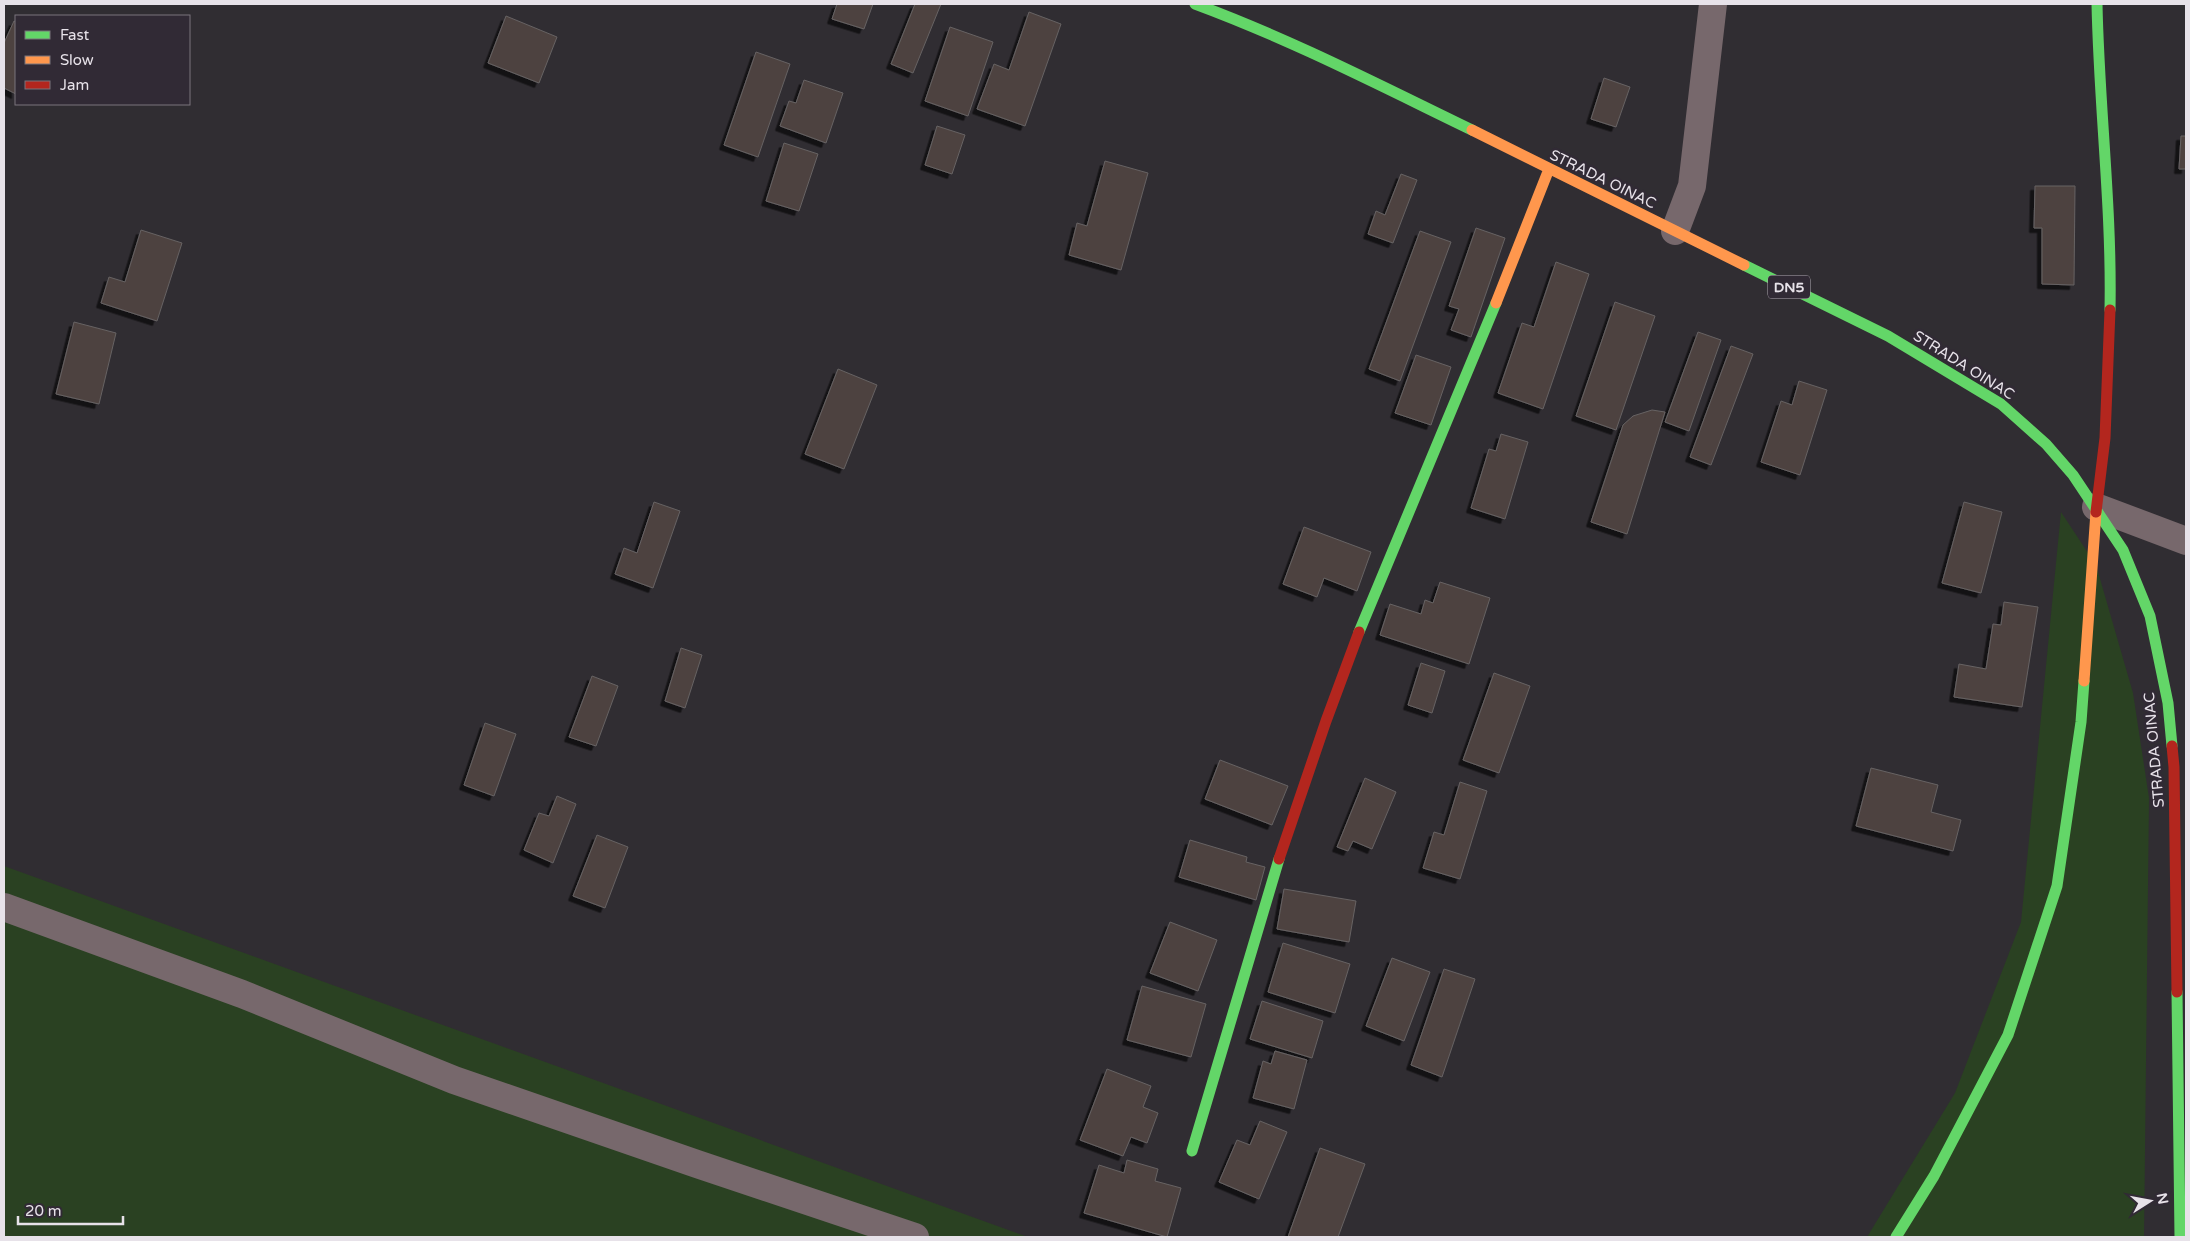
<svg xmlns="http://www.w3.org/2000/svg" width="2190" height="1241" viewBox="0 0 2190 1241" font-family="'Varela Round',sans-serif">
	<style>
		.green { fill: #2a4122 }
		.building { fill: #4e4340; stroke: #666263; filter: url(#shadow) }
		.lines { fill: none; stroke-linecap: round; stroke-linejoin: round }
		.street { stroke: #77686c; stroke-width: 28 }
		.fast { stroke: #63d668; stroke-width: 11 }
		.slow { stroke: #ff974d; stroke-width: 11 }
		.jam { stroke: #b3261e; stroke-width: 11 }
		.labels { text-anchor: middle; stroke-width: 5; stroke-linejoin: round; paint-order: stroke }
		.shield { fill: #312a35; stroke: #b0abb3; stroke-width: 1 }
		.shield-label { font-size: 14px; font-weight: bold; fill: #e7e2e9 }
		.street-label { font-size: 15px; fill: #e7e2e9; stroke: #312a35 }
	</style>
	<defs>
		<filter id="shadow"><feDropShadow dx="-4.5" dy="4.5" stdDeviation="0" flood-color="#0009"/></filter>
	</defs>
	<rect width="100%" height="100%" fill="#302d32"/>
	<!-- green -->
	<path class="green" d="M 2061,512 L 2096,565 L 2133,693 L 2149,798 L 2144,1237 L 1867,1237 L 1955,1093 L 2021,922 Z
		M 4,866 L 1028,1237 L 4,1237 Z"/>
	<!-- building -->
	<path class="building" d="M 837,4 L 873,4 L 864,29 L 832,19 Z
		M 915,4 L 941,4 L 913,73 L 891,64 Z
		M 1029,12 L 1061,24 L 1025,126 L 977,109 L 994,64 L 1009,70 Z
		M 506,16 L 557,37 L 539,83 L 488,63 Z
		M 14,21 L 16,22 L 16,94 L 4,88 L 4,43 Z
		M 950,27 L 993,42 L 968,116 L 925,101 Z
		M 756,52 L 790,64 L 758,157 L 724,145 Z
		M 1604,78 L 1630,87 L 1616,127 L 1591,119 Z
		M 804,80 L 843,93 L 826,143 L 780,126 L 789,101 L 796,103 Z
		M 937,126 L 965,135 L 952,174 L 925,165 Z
		M 2181,136 L 2186,136 L 2186,169 L 2179,169 Z
		M 784,143 L 818,154 L 799,211 L 766,201 Z
		M 1105,161 L 1148,173 L 1121,270 L 1069,255 L 1077,223 L 1087,226 Z
		M 1401,174 L 1417,180 L 1393,243 L 1368,234 L 1376,211 L 1385,215 Z
		M 2035,186 L 2075,186 L 2074,285 L 2042,284 L 2042,228 L 2034,228 Z
		M 1476,228 L 1505,238 L 1471,337 L 1451,330 L 1459,309 L 1449,306 Z
		M 141,230 L 182,243 L 157,321 L 101,303 L 109,277 L 125,282 Z
		M 1420,231 L 1451,242 L 1400,381 L 1369,369 Z
		M 1556,262 L 1589,274 L 1543,409 L 1498,393 L 1522,323 L 1534,327 Z
		M 1615,302 L 1655,316 L 1616,430 L 1576,416 Z
		M 74,322 L 116,333 L 99,404 L 56,394 Z
		M 1698,332 L 1721,340 L 1689,431 L 1665,422 Z
		M 1731,346 L 1753,354 L 1711,465 L 1690,457 Z
		M 1416,355 L 1451,367 L 1431,425 L 1395,413 Z
		M 838,369 L 877,385 L 844,469 L 805,454 Z
		M 1799,381 L 1827,390 L 1800,475 L 1761,462 L 1781,401 L 1792,405 Z
		M 1652,410 L 1665,412 L 1627,534 L 1591,522 L 1623,425 L 1633,416 Z
		M 1501,434 L 1528,442 L 1505,519 L 1471,508 L 1489,449 L 1496,451 Z
		M 654,502 L 680,511 L 653,588 L 615,574 L 624,548 L 637,553 Z
		M 1964,502 L 2002,512 L 1981,593 L 1942,583 Z
		M 1304,527 L 1371,552 L 1357,591 L 1324,578 L 1317,597 L 1283,584 Z
		M 1440,582 L 1490,598 L 1469,664 L 1380,635 L 1390,604 L 1421,614 L 1425,600 L 1433,603 Z
		M 2004,602 L 2038,607 L 2022,707 L 1954,697 L 1959,664 L 1986,669 L 1993,624 L 2001,625 Z
		M 681,648 L 702,655 L 685,708 L 665,701 Z
		M 1421,663 L 1445,671 L 1432,713 L 1408,705 Z
		M 1494,673 L 1530,686 L 1499,773 L 1463,760 Z
		M 592,676 L 618,686 L 596,746 L 569,737 Z
		M 485,723 L 516,734 L 494,796 L 464,785 Z
		M 1220,760 L 1288,786 L 1272,825 L 1205,799 Z
		M 1871,768 L 1938,785 L 1931,812 L 1961,820 L 1953,851 L 1856,826 Z
		M 1365,778 L 1396,792 L 1372,849 L 1353,841 L 1348,851 L 1337,847 Z
		M 1460,782 L 1487,791 L 1460,879 L 1423,868 L 1434,832 L 1444,835 Z
		M 557,796 L 576,804 L 553,863 L 524,850 L 539,813 L 549,816 Z
		M 597,835 L 628,847 L 605,908 L 573,896 Z
		M 1190,840 L 1247,857 L 1246,862 L 1265,867 L 1256,900 L 1179,877 Z
		M 1284,889 L 1356,901 L 1349,942 L 1277,929 Z
		M 1170,922 L 1217,940 L 1198,991 L 1150,973 Z
		M 1283,943 L 1350,964 L 1335,1013 L 1268,992 Z
		M 1392,958 L 1430,972 L 1404,1041 L 1366,1026 Z
		M 1444,969 L 1475,979 L 1442,1077 L 1411,1065 Z
		M 1142,986 L 1206,1004 L 1191,1057 L 1127,1040 Z
		M 1262,1001 L 1323,1021 L 1312,1058 L 1250,1039 Z
		M 1275,1051 L 1307,1060 L 1294,1109 L 1253,1098 L 1263,1061 L 1271,1064 Z
		M 1107,1069 L 1151,1086 L 1143,1107 L 1158,1113 L 1147,1143 L 1131,1137 L 1123,1156 L 1080,1140 Z
		M 1260,1121 L 1287,1132 L 1259,1199 L 1219,1182 L 1237,1140 L 1250,1145 Z
		M 1320,1148 L 1365,1164 L 1338,1237 L 1288,1237 Z
		M 1127,1160 L 1158,1169 L 1155,1181 L 1181,1188 L 1167,1237 L 1084,1213 L 1099,1165 L 1124,1173 Z"/>
	<g class="lines">
		<!-- street -->
		<path class="street" d="M 1675,231 L 1692,186 L 1713,4
			M 2096,507 L 2186,541
			M 4,907 L 242,994 L 454,1080 L 697,1164 L 915,1237"/>
		<!-- fast -->
		<path class="fast" d="M 1195,4 C 1290,39 1381,86 1472,130
			M 2097,4 C 2099,106 2112,208 2110,310
			M 1744,265 L 1888,336 L 2001,404 L 2046,444 L 2073,475 L 2123,550 L 2150,616 L 2168,703 L 2172,746
			M 1359,632 L 1496,303
			M 2177,992 L 2180,1237
			M 1192,1151 L 1279,859
			M 1896,1237 L 1934,1176 L 2008,1035 L 2057,886 L 2081,722 L 2084,681"/>
		<!-- slow -->
		<path class="slow" d="M 1472,130 L 1744,265
			M 1496,303 L 1549,169
			M 2084,681 L 2096,512"/>
		<!-- jam -->
		<path class="jam" d="M 2096,512 L 2105,438 L 2110,310
			M 2172,746 L 2174,767 L 2177,992
			M 1279,859 L 1326,721 L 1359,632"/>
	</g>
	<g class="labels">
		<!-- shield labels -->
		<rect class="shield" x="1768" y="275.5" width="42" height="23" rx="4"/>
		<g class="shield-label">
			<text x="1789" y="292">DN5</text>
		</g>
		<!-- street labels -->
		<g class="street-label">
			<text transform="translate(1603 179) rotate(26)" y="5">STRADA OINAC</text>
			<text transform="translate(1964 365) rotate(32)" y="5">STRADA OINAC</text>
			<text transform="translate(2154 750) rotate(-95)" y="5">STRADA OINAC</text>
		</g>
	</g>
	<!-- border -->
	<rect width="2190" height="1241" fill="none" stroke="#e7e2e9" stroke-width="10"/>
	<!-- legend -->
	<rect x="15" y="15" width="175" height="90" fill="#312a35" stroke="#7a747d"/>
	<rect x="25" y="31" width="25" height="8" fill="#63d668" stroke="#7a747d"/>
	<text x="60" y="40" font-size="15" fill="#e7e2e9">Fast</text>
	<rect x="25" y="56" width="25" height="8" fill="#ff974d" stroke="#7a747d"/>
	<text x="60" y="65" font-size="15" fill="#e7e2e9">Slow</text>
	<rect x="25" y="81" width="25" height="8" fill="#b3261e" stroke="#7a747d"/>
	<text x="60" y="90" font-size="15" fill="#e7e2e9">Jam</text>
	<!-- north arrow -->
	<g transform="translate(2150 1201) rotate(79)" stroke="#312a35" stroke-width="4" paint-order="stroke">
	<path d="M0-4L9 19L0 12L-9 19Z" fill="#e7e2e9"/>
	<text y="-8" font-size="14" font-weight="bold" text-anchor="middle" fill="#e7e2e9">N</text>
	</g>
	<!-- scale -->
	<path d="M18 1216v8h105v-8" fill="none" stroke="#e7e2e9" stroke-width="2.5"/>
	<text x="25" y="1216" font-size="15" fill="#e7e2e9" stroke="#312a35" stroke-width="4" paint-order="stroke">20 m</text>
</svg>
